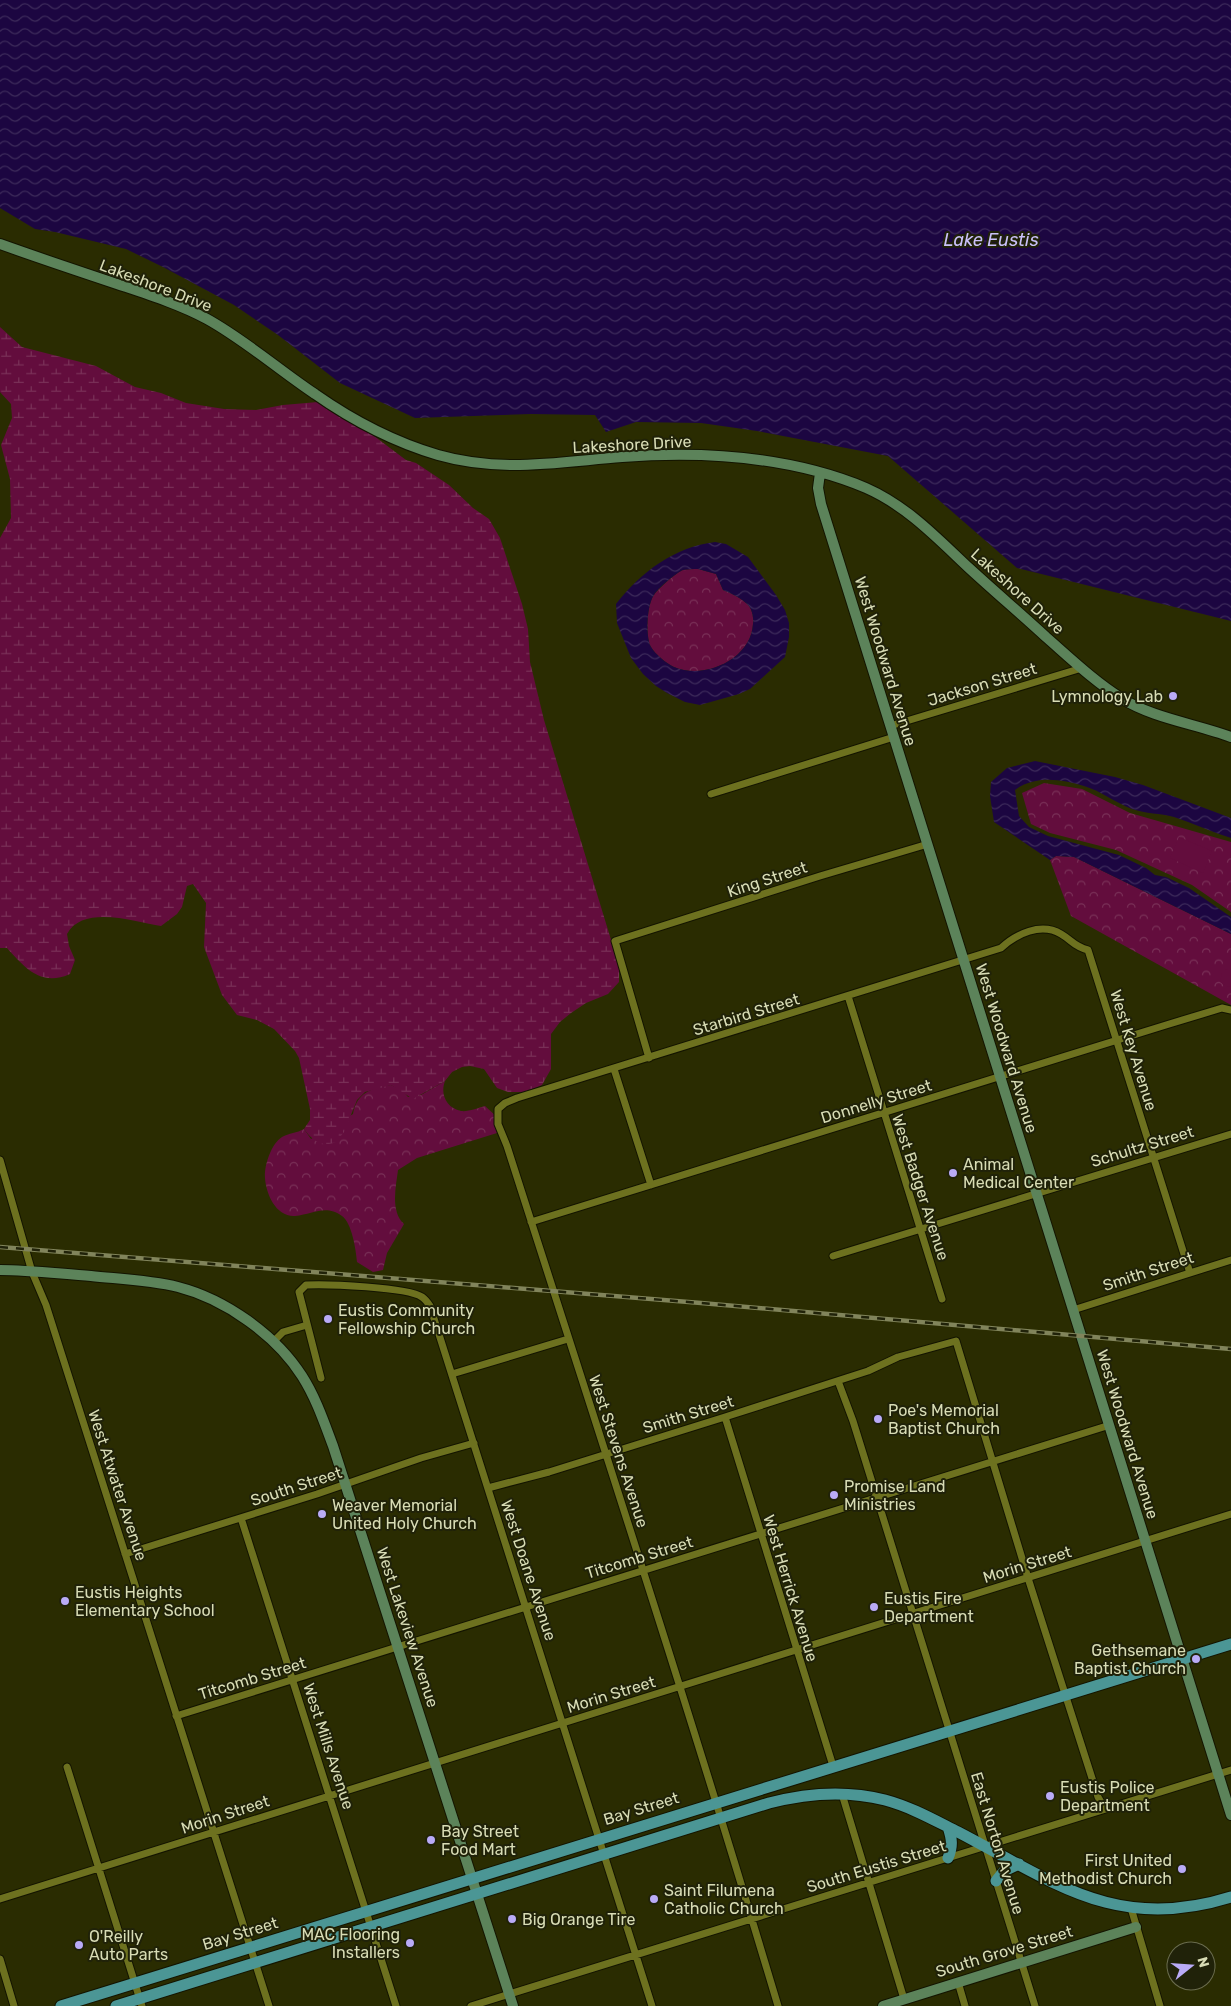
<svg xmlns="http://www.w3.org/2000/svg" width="1231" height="2006" viewBox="0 0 1231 2006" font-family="Rubik,sans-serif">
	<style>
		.forest { fill: url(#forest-crowns) }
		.wetland { fill: url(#wetland-marsh) }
		.garden { fill: #630d3d }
		.water { fill: url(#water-waves); fill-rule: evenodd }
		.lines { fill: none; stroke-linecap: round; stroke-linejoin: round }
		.street-casing { stroke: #131400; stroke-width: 9 }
		.secondary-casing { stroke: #131400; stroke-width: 12 }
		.primary-casing { stroke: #131400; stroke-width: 13 }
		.street { stroke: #6d711f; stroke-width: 7 }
		.secondary { stroke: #5c835a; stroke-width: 10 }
		.primary { stroke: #4b9695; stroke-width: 11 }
		.rail-casing { stroke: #81845b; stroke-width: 4.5 }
		.rail { stroke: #202209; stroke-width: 2.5; stroke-dasharray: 8; stroke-linecap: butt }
		.poi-dot { fill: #b9abf7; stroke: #202209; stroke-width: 2 }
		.labels { text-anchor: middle; stroke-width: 4; stroke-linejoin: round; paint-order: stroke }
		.street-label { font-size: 16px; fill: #d8dcb5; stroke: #202209 }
		.poi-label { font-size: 16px; fill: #d8dcb5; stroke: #202209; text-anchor: start }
		.water-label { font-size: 18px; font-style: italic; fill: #cac0f9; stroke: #202209 }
	</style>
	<defs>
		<pattern id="forest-crowns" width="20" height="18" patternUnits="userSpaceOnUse" patternTransform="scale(1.25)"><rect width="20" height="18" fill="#630d3d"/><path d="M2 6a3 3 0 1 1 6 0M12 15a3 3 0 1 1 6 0" fill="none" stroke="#793057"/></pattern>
		<pattern id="wetland-marsh" width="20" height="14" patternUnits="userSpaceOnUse" patternTransform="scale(1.25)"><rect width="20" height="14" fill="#630d3d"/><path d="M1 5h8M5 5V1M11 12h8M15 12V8" fill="none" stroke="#793057"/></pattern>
		<pattern id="water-waves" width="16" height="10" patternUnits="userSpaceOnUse" patternTransform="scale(1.25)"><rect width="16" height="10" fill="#1c0641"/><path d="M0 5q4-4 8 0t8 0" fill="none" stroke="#3c2a5a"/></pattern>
	</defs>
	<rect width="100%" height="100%" fill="#2a2c01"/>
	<!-- forest -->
	<path class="forest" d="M 698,569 L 716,574 L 723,590 C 732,594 742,598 749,606 C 752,610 754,619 753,624 C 751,659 705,680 674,667 C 667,664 655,654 651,647 C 645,636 647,604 654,595 C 658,589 677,572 683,570 C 687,569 694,569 698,569 Z
		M 1044,783 L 1082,789 L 1130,813 L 1231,842 L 1231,912 L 1192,885 L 1116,850 L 1050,833 L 1031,824 L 1022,793 Z
		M 1056,856 L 1074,857 L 1231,934 L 1231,1005 L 1071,916 L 1050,860 Z
		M 445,1081 C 440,1094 446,1108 461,1111 C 468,1112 478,1108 485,1106 L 498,1118 L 505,1132 L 497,1133 L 417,1158 L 398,1170 C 396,1186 390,1211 404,1224 L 387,1253 L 383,1270 L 373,1272 L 357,1262 C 356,1250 352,1223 342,1216 C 326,1204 313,1214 295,1216 C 276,1217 266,1194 265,1178 C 264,1166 271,1144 282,1137 C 289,1133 297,1133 304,1129 L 311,1139 L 353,1114 C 357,1092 372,1088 391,1085 L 403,1091 L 408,1097 L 421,1095 Z"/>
	<!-- wetland -->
	<path class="wetland" d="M 0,327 L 22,347 L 96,366 L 135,387 L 161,393 L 186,403 L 224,409 L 256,410 L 283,405 L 318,402 L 366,430 L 406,460 L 416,463 L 449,485 L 473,508 L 489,519 L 500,538 L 522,604 L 528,629 L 530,662 L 544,720 L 619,966 L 619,982 L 608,994 L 586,1003 L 571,1013 L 560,1022 L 551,1034 L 551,1069 L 542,1085 L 526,1092 L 508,1092 L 497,1088 L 484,1069 L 470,1066 L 462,1067 L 452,1072 L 445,1081 L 413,1099 L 391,1085 L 365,1092 L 357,1100 L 344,1132 L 336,1142 C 322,1148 312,1140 304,1129 L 310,1120 L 310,1109 L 299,1058 L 295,1051 L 274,1029 L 257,1020 L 237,1015 L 222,995 L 204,947 L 206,903 L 193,884 L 187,886 L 182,907 L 177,914 L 161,926 C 136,922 83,904 67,934 L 69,946 L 75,960 L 70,974 C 41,987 25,968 7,948 L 0,948 L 0,538 L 11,518 L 10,479 L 1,445 L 12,418 L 11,404 L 0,392 Z"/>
	<!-- garden -->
	<path class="garden" d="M 1179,837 L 1212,851 L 1203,873 L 1170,858 Z
		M 1231,966 L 1231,986 L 1227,987 L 1220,982 L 1222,973 Z"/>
	<!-- water -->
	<path class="water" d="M 0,0 L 1231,0 L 1231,621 L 1017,568 L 888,456 L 757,431 L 701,423 L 636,422 L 606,432 L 595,415 L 531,414 L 415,418 L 340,383 L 278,335 L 234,305 L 163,267 L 126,249 L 55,232 L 35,229 L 0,208 Z
		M 715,542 L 726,544 L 748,557 L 776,595 L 785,610 L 789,623 L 789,637 L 785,657 L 750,689 L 739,694 L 700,705 L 685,702 L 667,693 L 656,686 L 643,674 L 631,658 L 617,623 L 616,604 C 641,572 674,547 715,542 ZM 698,569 L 716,574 L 723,590 C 732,594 742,598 749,606 C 752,610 754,619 753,624 C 751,659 705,680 674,667 C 667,664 655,654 651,647 C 645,636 647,604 654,595 C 657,589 677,572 683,570 C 687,569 694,569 698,569 Z
		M 1035,761 L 1115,777 L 1143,785 L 1231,818 L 1231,838 C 1211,832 1193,823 1174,817 C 1160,813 1146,814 1132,809 C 1116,803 1101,791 1084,786 C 1061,779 1035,775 1015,790 L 1019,816 L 1029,827 L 1048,836 L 1119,855 L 1146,868 L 1155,875 L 1166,877 L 1189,888 L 1231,917 L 1231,934 L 1074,857 L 1056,856 L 1050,860 L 994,822 L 990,796 L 991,782 L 1007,768 Z"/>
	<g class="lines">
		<defs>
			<path id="street" d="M 890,726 L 1082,668
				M 711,794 L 894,737
				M 848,996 L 942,1299
				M 649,1058 L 615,941 L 820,876 L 928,844
				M 614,1069 L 651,1185
				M 0,1160 L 32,1272 L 46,1305 L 269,2006
				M 531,1222 L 1166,1025 L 1222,1008 L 1231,1010
				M 833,1256 L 1231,1134
				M 1073,1310 L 1231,1260
				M 273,1342 L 283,1332 L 307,1325
				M 452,1374 L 568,1339
				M 321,1378 L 299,1292 L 306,1285 C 327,1284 407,1287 422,1297 C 425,1299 428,1303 430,1306 L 652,2006
				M 838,1381 L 853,1421 L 1035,2006
				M 725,1417 L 833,1766
				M 488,1488 L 549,1472 L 725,1417 L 868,1371 L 898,1357 L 956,1341 L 1028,1578 L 1098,1797 L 1102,1804 L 1109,1808
				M 241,1518 L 396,2006
				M 125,1554 L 317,1494 L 421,1458 L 474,1443
				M 176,1716 L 1110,1425
				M 67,1767 L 142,2006
				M 842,1794 L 904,1999
				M 0,1899 L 1231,1514
				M 1131,1908 L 1160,2006
				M 0,1959 L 14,2006
				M 958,1982 L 965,2006
				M 471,2006 L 1231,1770
				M 778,2006 C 692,1718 599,1433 507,1146 L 498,1124 L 498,1109 L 505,1103 L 517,1098 L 1001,948 C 1016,934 1041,922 1061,934 C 1073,941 1073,946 1088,950 L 1190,1273"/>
			<path id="secondary" d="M 0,244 C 39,258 78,271 117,284 C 147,294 179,304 207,319 C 245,340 279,370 315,394 C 352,420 394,442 438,455 C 501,473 558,462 622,457 C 704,451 790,456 866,488 C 907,506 937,538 969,568 C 994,591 1021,614 1046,637 C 1070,658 1094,681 1121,698 C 1152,718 1196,724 1231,737
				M 820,473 L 818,488 L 821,504 L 1231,1815
				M 0,1270 C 30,1270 61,1274 91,1276 C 120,1279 150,1280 178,1287 C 225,1299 276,1335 302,1376 C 316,1398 324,1422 333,1446 L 513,2006
				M 883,2006 L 1136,1927"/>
			<path id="primary" d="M 948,1858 C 953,1846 952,1839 948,1827
				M 996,1881 L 1004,1871 L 1019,1864
				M 61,2006 L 1231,1644
				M 116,2006 L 769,1803 C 807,1793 846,1790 885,1800 C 911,1807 934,1820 958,1832 C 1054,1882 1117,1933 1231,1897"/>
		</defs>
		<!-- street casing -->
		<use href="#street" class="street-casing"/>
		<!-- secondary casing -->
		<use href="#secondary" class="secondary-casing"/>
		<!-- primary casing -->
		<use href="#primary" class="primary-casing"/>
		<!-- street -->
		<use href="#street" class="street"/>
		<!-- secondary -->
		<use href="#secondary" class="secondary"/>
		<!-- primary -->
		<use href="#primary" class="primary"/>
		<defs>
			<path id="rail" d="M 0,1247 L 701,1303 L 1231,1349"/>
		</defs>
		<!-- rail casing -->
		<use href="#rail" class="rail-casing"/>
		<!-- rail -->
		<use href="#rail" class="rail"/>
	</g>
	<!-- markers -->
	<g class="poi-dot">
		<circle cx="1173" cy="696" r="5"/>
		<circle cx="953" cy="1173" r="5"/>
		<circle cx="328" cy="1319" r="5"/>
		<circle cx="878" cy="1419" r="5"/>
		<circle cx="834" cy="1495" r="5"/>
		<circle cx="322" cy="1514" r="5"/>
		<circle cx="65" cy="1601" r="5"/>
		<circle cx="874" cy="1607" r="5"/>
		<circle cx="1196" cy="1659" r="5"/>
		<circle cx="1050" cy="1796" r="5"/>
		<circle cx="431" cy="1840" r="5"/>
		<circle cx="1182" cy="1869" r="5"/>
		<circle cx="654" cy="1899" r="5"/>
		<circle cx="512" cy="1919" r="5"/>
		<circle cx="410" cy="1943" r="5"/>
		<circle cx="79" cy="1945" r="5"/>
	</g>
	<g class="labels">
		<!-- street labels -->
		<g class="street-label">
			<text transform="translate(156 285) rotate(21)" y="6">Lakeshore Drive</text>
			<text transform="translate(632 444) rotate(-3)" y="6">Lakeshore Drive</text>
			<text transform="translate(1018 591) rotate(42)" y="6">Lakeshore Drive</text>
			<text transform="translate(886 661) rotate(73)" y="6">West Woodward Avenue</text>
			<text transform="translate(982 684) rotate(-17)" y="6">Jackson Street</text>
			<text transform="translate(767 879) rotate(-18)" y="6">King Street</text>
			<text transform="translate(746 1014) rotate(-17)" y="6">Starbird Street</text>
			<text transform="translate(1007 1048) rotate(73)" y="6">West Woodward Avenue</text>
			<text transform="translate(1134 1050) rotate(73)" y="6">West Key Avenue</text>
			<text transform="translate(876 1101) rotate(-17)" y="6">Donnelly Street</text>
			<text transform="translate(1142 1146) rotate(-17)" y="6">Schultz Street</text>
			<text transform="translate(921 1187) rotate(72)" y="6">West Badger Avenue</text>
			<text transform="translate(1148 1271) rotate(-18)" y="6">Smith Street</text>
			<text transform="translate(688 1414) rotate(-17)" y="6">Smith Street</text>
			<text transform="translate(1128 1434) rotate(73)" y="6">West Woodward Avenue</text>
			<text transform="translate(619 1451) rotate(72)" y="6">West Stevens Avenue</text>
			<text transform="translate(118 1485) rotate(72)" y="6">West Atwater Avenue</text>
			<text transform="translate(296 1486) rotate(-18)" y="6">South Street</text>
			<text transform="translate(639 1557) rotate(-17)" y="6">Titcomb Street</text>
			<text transform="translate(1027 1564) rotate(-17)" y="6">Morin Street</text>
			<text transform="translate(529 1570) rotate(72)" y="6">West Doane Avenue</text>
			<text transform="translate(791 1588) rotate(73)" y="6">West Herrick Avenue</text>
			<text transform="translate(408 1627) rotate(72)" y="6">West Lakeview Avenue</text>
			<text transform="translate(252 1678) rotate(-17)" y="6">Titcomb Street</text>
			<text transform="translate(611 1694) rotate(-17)" y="6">Morin Street</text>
			<text transform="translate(329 1746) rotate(72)" y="6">West Mills Avenue</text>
			<text transform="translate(641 1808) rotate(-17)" y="6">Bay Street</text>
			<text transform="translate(225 1814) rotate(-18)" y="6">Morin Street</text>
			<text transform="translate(998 1843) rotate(73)" y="6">East Norton Avenue</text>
			<text transform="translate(876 1866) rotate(-17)" y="6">South Eustis Street</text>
			<text transform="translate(240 1933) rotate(-17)" y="6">Bay Street</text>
			<text transform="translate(1004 1951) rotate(-17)" y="6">South Grove Street</text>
		</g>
		<!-- poi labels -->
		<g class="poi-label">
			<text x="1163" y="702" text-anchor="end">Lymnology Lab</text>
			<text x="963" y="1170">Animal<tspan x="963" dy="18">Medical Center</tspan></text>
			<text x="338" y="1316">Eustis Community<tspan x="338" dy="18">Fellowship Church</tspan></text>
			<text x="888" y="1416">Poe's Memorial<tspan x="888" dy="18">Baptist Church</tspan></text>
			<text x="844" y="1492">Promise Land<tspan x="844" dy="18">Ministries</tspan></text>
			<text x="332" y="1511">Weaver Memorial<tspan x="332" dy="18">United Holy Church</tspan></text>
			<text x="75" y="1598">Eustis Heights<tspan x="75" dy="18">Elementary School</tspan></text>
			<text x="884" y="1604">Eustis Fire<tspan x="884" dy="18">Department</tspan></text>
			<text x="1186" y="1656" text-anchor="end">Gethsemane<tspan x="1186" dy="18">Baptist Church</tspan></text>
			<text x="1060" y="1793">Eustis Police<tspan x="1060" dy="18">Department</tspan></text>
			<text x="441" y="1837">Bay Street<tspan x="441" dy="18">Food Mart</tspan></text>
			<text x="1172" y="1866" text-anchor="end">First United<tspan x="1172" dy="18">Methodist Church</tspan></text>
			<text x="664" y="1896">Saint Filumena<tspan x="664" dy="18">Catholic Church</tspan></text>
			<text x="522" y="1925">Big Orange Tire</text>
			<text x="400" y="1940" text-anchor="end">MAC Flooring<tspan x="400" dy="18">Installers</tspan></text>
			<text x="89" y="1942">O'Reilly<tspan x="89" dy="18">Auto Parts</tspan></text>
		</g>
		<!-- water labels -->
		<g class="water-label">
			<text x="991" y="246">Lake Eustis</text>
		</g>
	</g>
	<!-- north arrow -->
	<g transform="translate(1191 1966) rotate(73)"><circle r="24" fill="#202209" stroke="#6a6c4e"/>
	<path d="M0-4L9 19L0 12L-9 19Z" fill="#b9abf7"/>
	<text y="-8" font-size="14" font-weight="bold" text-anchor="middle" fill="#d8dcb5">N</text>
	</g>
</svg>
